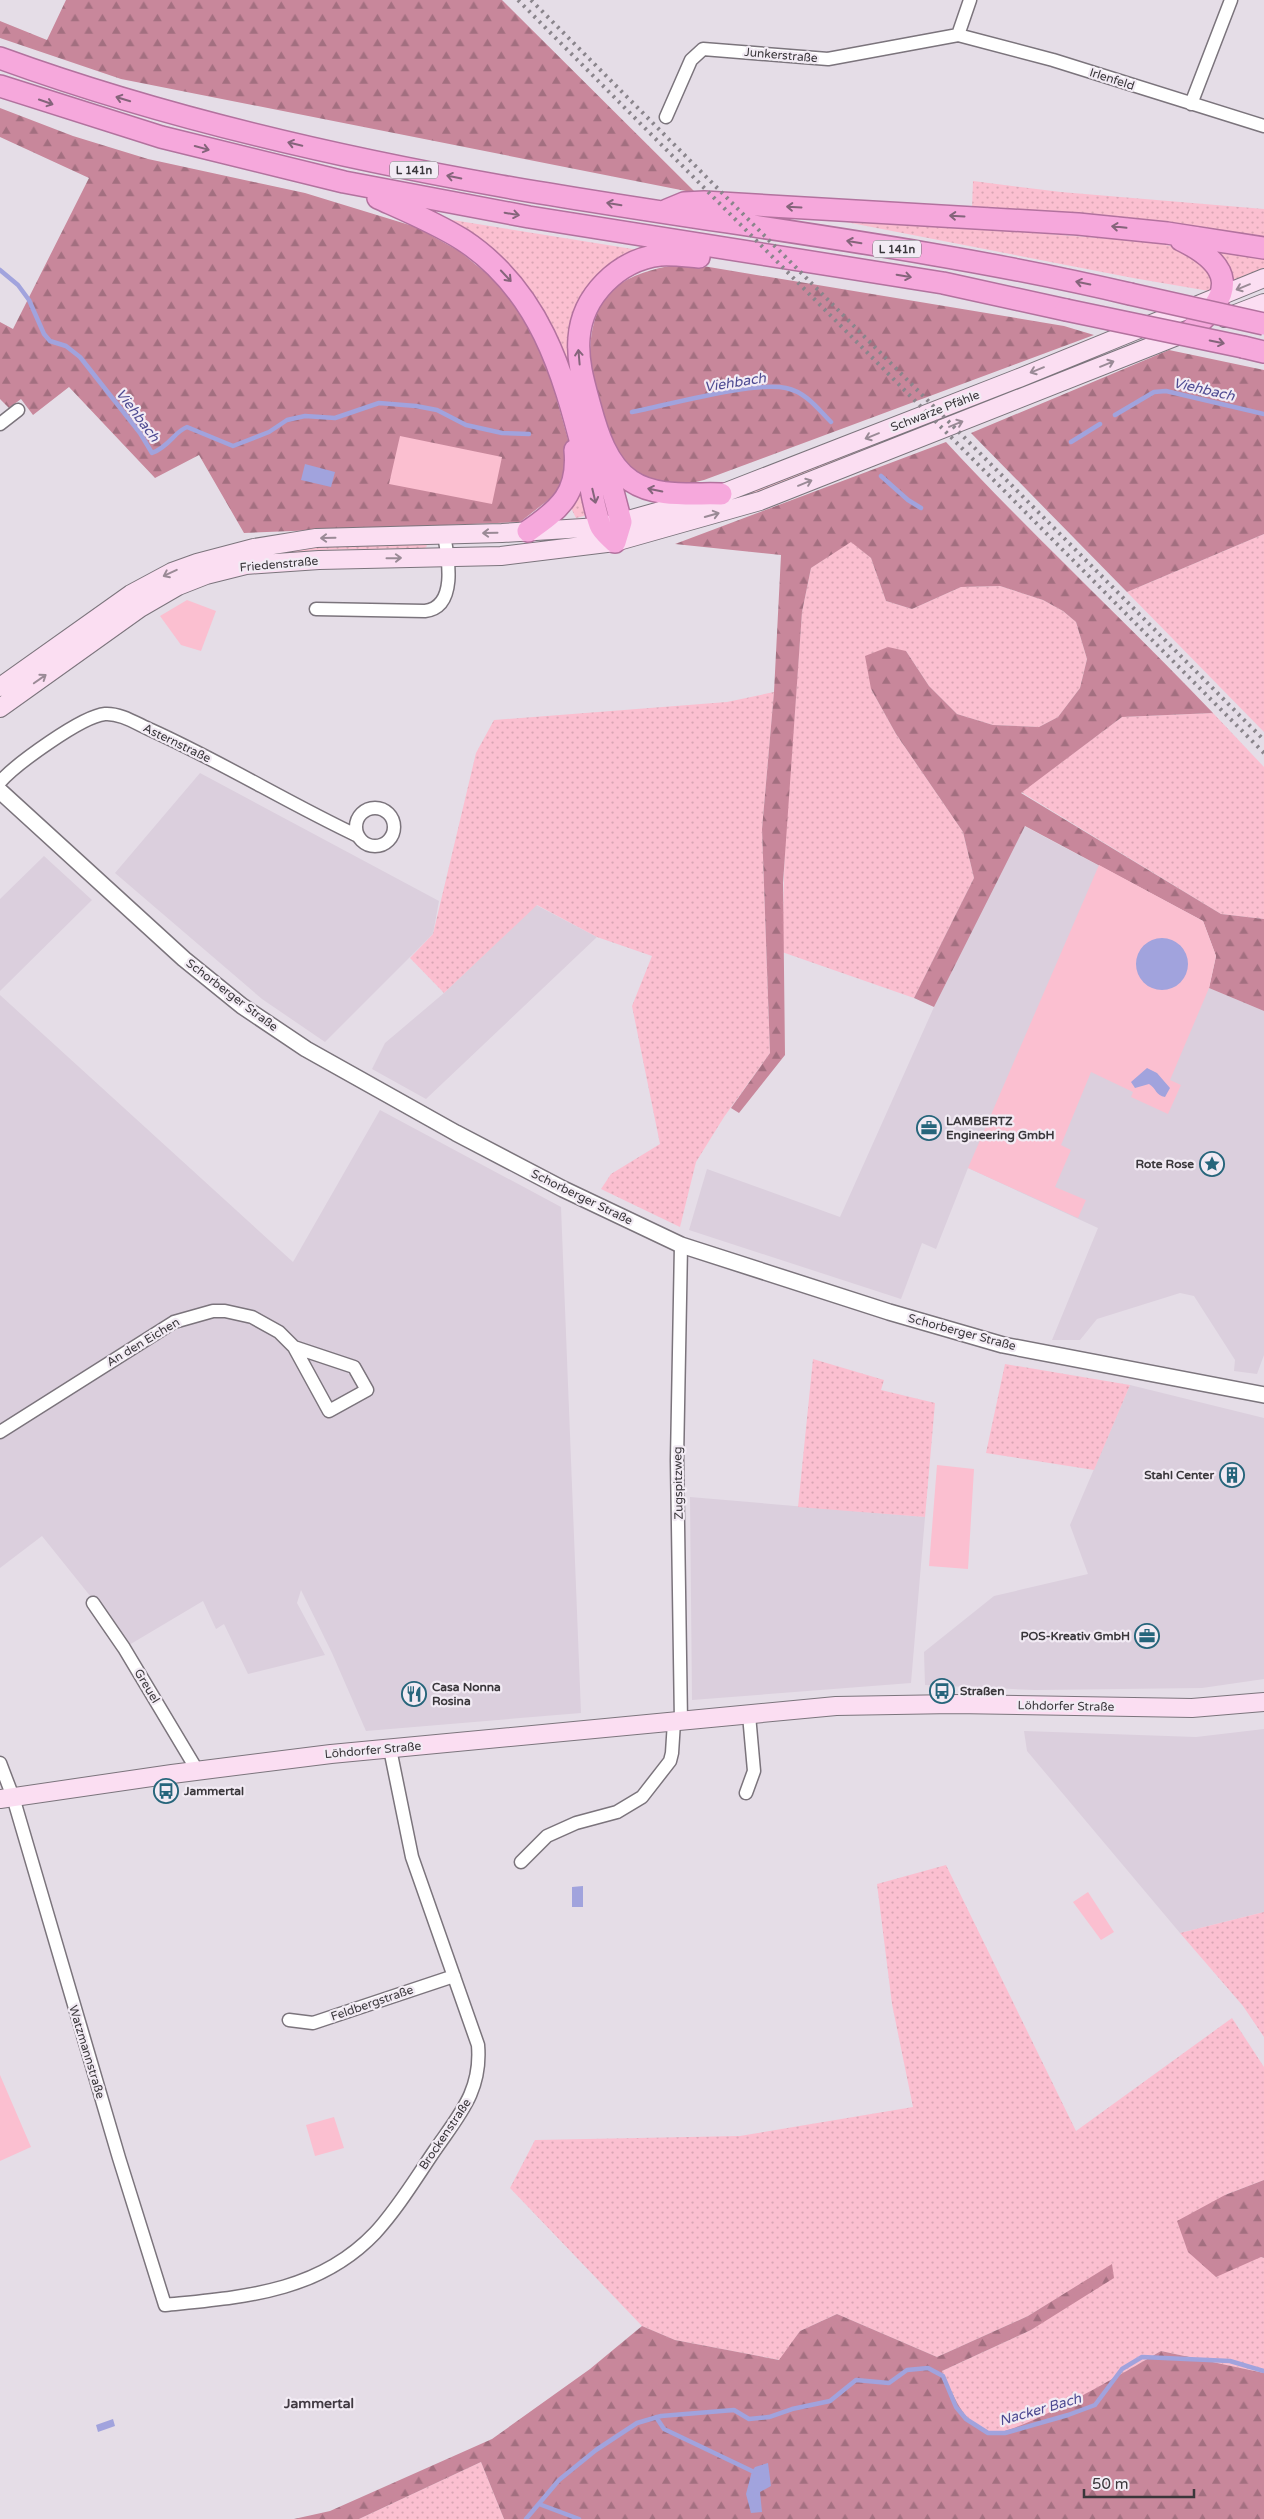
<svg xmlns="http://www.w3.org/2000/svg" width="1264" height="2519" viewBox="0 0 1264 2519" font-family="'Varela Round',sans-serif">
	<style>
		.built { fill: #dbcfdd }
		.grass { fill: url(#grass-dots) }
		.forest { fill: url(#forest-firs) }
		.green { fill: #fbbfd0 }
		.water { fill: #a1a3dd }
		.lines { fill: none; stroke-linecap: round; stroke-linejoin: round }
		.stream { stroke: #a1a3dd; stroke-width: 4.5 }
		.minor-casing { stroke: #7b747c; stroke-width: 15 }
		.tertiary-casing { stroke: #7b747c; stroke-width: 18 }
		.secondary-casing { stroke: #7b747c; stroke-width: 20 }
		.trunk-casing { stroke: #b2729e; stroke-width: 24 }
		.minor { stroke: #fff; stroke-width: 12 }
		.tertiary { stroke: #fff; stroke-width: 15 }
		.secondary { stroke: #fbdef2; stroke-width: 18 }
		.trunk { stroke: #f6a8dc; stroke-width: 21 }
		.rail { stroke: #8a858c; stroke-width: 4; stroke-dasharray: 2.5 5; stroke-linecap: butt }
		.trunk-bridge-casing { stroke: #b2729e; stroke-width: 24; stroke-linecap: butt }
		.trunk-bridge { stroke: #f6a8dc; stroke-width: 21 }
		.oneway { stroke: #85647b }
		.oneway2 { stroke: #9a8a96 }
		.labels { text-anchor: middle; stroke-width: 4.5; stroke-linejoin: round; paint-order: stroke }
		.shield { fill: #f2ebf4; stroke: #716d72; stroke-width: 1 }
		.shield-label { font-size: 11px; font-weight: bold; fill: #3a373b }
		.street-label { font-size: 12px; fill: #3a373b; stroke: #f2ebf4 }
		.poi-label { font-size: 12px; font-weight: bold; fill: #3a373b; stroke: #f2ebf4; text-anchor: start }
		.water-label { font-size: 14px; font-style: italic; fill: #4e4b92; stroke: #f2ebf4 }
		.neighbourhood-label { font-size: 14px; font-weight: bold; fill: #413a42; stroke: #f2ebf4 }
	</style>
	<defs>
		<pattern id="grass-dots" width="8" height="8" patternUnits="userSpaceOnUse" patternTransform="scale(1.25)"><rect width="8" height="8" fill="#fbbfd0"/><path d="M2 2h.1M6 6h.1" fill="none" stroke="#d8a5b4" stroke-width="1.8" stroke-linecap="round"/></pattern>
		<pattern id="forest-firs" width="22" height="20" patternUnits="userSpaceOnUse" patternTransform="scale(1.25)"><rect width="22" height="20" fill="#c8879b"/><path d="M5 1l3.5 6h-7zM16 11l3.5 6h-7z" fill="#a36f80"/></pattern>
	</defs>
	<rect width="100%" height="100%" fill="#e5dde7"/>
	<!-- built -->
	<path class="built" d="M 200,773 L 439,901 L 433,934 L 325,1042 L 262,999 L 115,873 Z
		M 1024,826 L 1203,921 L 1209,988 L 1264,1011 L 1264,1355 L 1257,1374 L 1234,1371 L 1235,1360 L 1194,1296 L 1180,1293 L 1097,1319 L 1080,1340 L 1052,1340 L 1098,1228 L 968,1168 L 936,1249 L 922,1243 L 901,1299 L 689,1230 L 707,1169 L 840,1217 L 934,1007 Z
		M 44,856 L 92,900 L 0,991 L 0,899 Z
		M 536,905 L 597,937 L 426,1099 L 372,1069 L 385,1043 L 444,993 Z
		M 0,995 L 293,1262 L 380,1110 L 561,1207 L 581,1713 L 366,1731 L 332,1653 L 301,1590 L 297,1603 L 325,1655 L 248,1674 L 224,1624 L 216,1629 L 203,1601 L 124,1648 L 95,1602 L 42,1536 L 0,1568 Z
		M 1130,1385 L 1264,1418 L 1264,1679 L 1202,1688 L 1035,1690 L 925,1685 L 924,1652 L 994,1596 L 1088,1574 L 1070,1525 Z
		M 690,1497 L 925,1517 L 911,1683 L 692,1700 Z
		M 1264,1729 L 1264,1912 L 1180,1933 L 1027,1751 L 1024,1731 L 1196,1737 Z"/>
	<!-- grass -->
	<path class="grass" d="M 973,181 L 1061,192 L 1264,209 L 1264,239 L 972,209 Z
		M 815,216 L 1151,242 C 1187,249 1191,249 1213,279 L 1209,291 L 1133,278 Z
		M 434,217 L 645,251 L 575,318 L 604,492 L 547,321 Z
		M 1208,247 L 1264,254 L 1264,270 L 1235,282 Z
		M 1103,352 L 1096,358 L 954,416 L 951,412 Z
		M 925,421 L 929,426 L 763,492 L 637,528 L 637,524 Z
		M 580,488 L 587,511 L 584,516 L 576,518 L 569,504 Z
		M 1264,534 L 1264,732 L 1127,592 Z
		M 851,541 L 871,558 L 886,601 L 912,609 L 961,587 L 1000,586 L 1043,600 L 1063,611 L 1076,622 L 1087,659 L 1080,688 L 1058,717 L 1039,727 L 993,725 L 957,714 L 929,686 L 906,651 L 871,689 L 896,734 L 963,832 L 974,878 L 914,998 L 782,952 L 785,839 L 802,612 L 811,568 Z
		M 425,543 L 427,546 L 425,548 L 317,550 L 215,561 L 316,545 Z
		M 774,692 L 762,829 L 770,1053 L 724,1117 L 696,1162 L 680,1227 L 601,1189 L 611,1174 L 660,1144 L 632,1006 L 652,956 L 597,937 L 537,905 L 444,993 L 410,958 L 433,934 L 476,753 L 494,720 L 727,702 Z
		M 1213,713 L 1264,767 L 1264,919 L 1221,914 L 1021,792 L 1122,717 Z
		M 813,1359 L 884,1380 L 881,1390 L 935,1403 L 925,1517 L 798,1507 Z
		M 1005,1364 L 1130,1385 L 1094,1470 L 986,1453 Z
		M 946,1865 L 1076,2131 L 1232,2018 L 1264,2067 L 1264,2180 L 1225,2195 L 1261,2257 L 1264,2258 L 1264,2373 L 1161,2351 C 1133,2367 1015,2439 989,2433 C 965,2428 952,2391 942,2371 L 1031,2330 L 1112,2265 L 1028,2316 L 937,2357 L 837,2314 L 800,2331 L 780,2360 L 675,2340 L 642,2326 L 510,2188 L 535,2140 L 740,2136 L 913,2107 L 892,2004 L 877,1884 Z
		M 1264,1912 L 1264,2037 L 1243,2006 L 1180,1933 Z
		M 481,2462 L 504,2519 L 359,2519 Z"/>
	<!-- forest -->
	<path class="forest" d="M 66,0 L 502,0 L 696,193 L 121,79 L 0,38 L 0,21 L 47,40 Z
		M 0,108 L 73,136 L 148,159 L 305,193 L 416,227 L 459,251 L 497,282 L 527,322 L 545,357 L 569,443 L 565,487 L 520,522 L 244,533 L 199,455 L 155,478 L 69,387 L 33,415 L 21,399 L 9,408 L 0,399 L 0,322 L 13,329 L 89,178 L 0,137 Z
		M 685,263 L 1064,326 L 1094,335 L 704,480 C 675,487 669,489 642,477 C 638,475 631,473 628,470 C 621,464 612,439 607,429 C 588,391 577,312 620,284 C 640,271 662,267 685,263 Z
		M 1169,350 L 1264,370 L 1264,534 L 1127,592 L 971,433 Z
		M 946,442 C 1032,535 1125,621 1213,713 L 1122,717 L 1021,793 L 1221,914 L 1264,919 L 1264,1011 L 1209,988 L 1216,956 L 1203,921 L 1025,826 L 934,1007 L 914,998 L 974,878 L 963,832 L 896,734 L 871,689 L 865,656 L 888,647 L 906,651 L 929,686 L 957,714 L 993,725 L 1039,727 L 1058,717 L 1080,688 L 1087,659 L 1076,622 L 1063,611 L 1043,600 L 1000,586 L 961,587 L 912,609 L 886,601 L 871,558 L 851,542 L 811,568 L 802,612 L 783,883 L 785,1055 L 739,1113 L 731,1108 L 770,1053 L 762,829 L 774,692 L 781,555 L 675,544 Z
		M 1264,2180 L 1264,2258 L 1261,2257 L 1216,2277 L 1188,2252 L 1177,2221 L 1225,2195 Z
		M 1112,2264 L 1114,2278 L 1031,2330 L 942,2371 C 951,2391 966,2428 989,2433 C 1015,2438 1133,2367 1161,2351 L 1264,2373 L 1264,2519 L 504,2519 L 481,2462 L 359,2519 L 294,2519 L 330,2511 L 492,2439 L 590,2369 L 642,2326 L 675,2340 L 779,2360 L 800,2331 L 837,2314 L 937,2357 L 1028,2316 Z"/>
	<!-- green -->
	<path class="green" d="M 400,436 L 502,457 L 492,504 L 389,484 Z
		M 187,600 L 216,611 L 201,651 L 181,645 L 160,616 Z
		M 1099,865 L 1203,921 L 1216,956 L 1209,988 L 1170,1080 L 1181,1085 L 1168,1114 L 1131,1097 L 1133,1092 L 1091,1072 L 1061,1145 L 1071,1150 L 1055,1187 L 1086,1200 L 1078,1218 L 968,1168 Z
		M 937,1465 L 974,1469 L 968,1569 L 929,1566 Z
		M 1088,1892 L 1114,1932 L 1101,1940 L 1073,1902 Z
		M 0,2075 L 31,2147 L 0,2161 Z
		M 334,2117 L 344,2148 L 315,2156 L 306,2125 Z"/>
	<!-- water -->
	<path class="water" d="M 305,464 L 335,472 L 331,487 L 301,480 Z
		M1136 964a26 26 0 1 1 52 0a26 26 0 1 1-52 0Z
		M 1147,1068 L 1157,1073 L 1170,1088 L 1165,1097 C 1156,1096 1156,1088 1149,1084 L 1135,1088 L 1131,1082 Z
		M 583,1886 L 583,1907 L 572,1907 L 572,1887 Z
		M 113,2419 L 115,2426 L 98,2432 L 96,2425 Z
		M 768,2463 L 771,2486 L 760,2492 L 762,2512 L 751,2513 L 746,2494 L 752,2471 L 755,2467 Z"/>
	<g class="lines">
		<!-- stream -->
		<path class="stream" d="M 0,270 L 18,285 L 29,300 L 44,334 L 50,341 L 66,346 L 80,357 L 140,433 L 152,453 C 170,446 174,432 187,427 L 233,446 L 269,432 L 287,420 L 305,416 L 335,418 L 379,403 L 416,406 L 437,410 L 466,425 L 502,433 L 529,434
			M 632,412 C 668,405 753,381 786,388 C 806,392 818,409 831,422
			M 1115,415 L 1154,392 L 1166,391 L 1264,414
			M 1071,442 L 1100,424
			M 881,476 L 908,500 L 921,508
			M 656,2417 L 664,2429 L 752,2471
			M 539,2504 L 579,2519
			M 526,2519 L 559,2480 L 596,2450 L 637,2423 L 661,2416 L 734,2410 L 749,2419 L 769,2417 L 792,2409 L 830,2401 L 856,2380 L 889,2383 L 907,2370 L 928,2368 L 943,2376 L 956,2407 L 966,2419 L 988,2433 L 1005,2433 L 1068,2415 L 1095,2405 L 1122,2369 L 1142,2357 L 1230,2361 L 1264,2371"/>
		<defs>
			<path id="minor" d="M 958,35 L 970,0
				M 1191,104 L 1231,0
				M 666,117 L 691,60 L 703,49 L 828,59 L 958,35 L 1053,60 L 1264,126
				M 0,424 L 18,410
				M 316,609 L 425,611 C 458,607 448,557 444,535
				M 0,782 C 16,764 82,716 105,714 C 121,713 137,724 151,730 C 222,762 288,803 358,836
				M356 827a19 19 0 1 1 38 0a19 19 0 1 1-38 0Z
				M 681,1245 L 677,1460 L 681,1722
				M 0,1432 L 174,1322 L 213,1311 L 225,1311 L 252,1317 L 279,1332 L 294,1347 L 329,1411 L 367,1390 L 354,1367 L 294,1347
				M 93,1603 L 124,1648 L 197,1770
				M 0,1763 L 13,1797 L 119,2158 L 165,2305 C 242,2297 318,2293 375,2233 C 398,2208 416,2178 435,2150 C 459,2115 482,2091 478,2045 L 412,1857 L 390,1749
				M 746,1793 L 754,1771 L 749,1715
				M 521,1862 L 547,1836 L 576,1823 L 617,1812 L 642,1797 L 670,1761 L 672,1753 L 674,1722
				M 289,2020 L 313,2023 L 454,1976"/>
			<path id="tertiary" d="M 0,791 L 184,959 L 242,1006 L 306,1049 L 456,1133 L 563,1189 L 681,1245 L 889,1312 L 1003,1345 L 1264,1395"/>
			<path id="secondary" d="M 1225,318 L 1264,303
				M 0,687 L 131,594 L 172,572 L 197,563 L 254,548 L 316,538 L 502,533 L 600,527 L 621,522 L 721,494 L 1019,378 L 1264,278
				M 0,708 L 140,608 L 178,586 L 206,575 L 246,565 L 319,560 L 501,556 L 615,542 L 760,501 L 1185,333
				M 0,1799 L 172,1774 L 331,1754 L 836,1706 L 954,1704 L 1192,1708 L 1264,1702"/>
			<path id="trunk" d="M 0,58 C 162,117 331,156 501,186 C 710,223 923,245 1130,294
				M 0,86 L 161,137 L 344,182 L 529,217 L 943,283 L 1066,310
				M 378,198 C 407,211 436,223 463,240 C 539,290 563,371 584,455 C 590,477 592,503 600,525 C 602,531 610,537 615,542 L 621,522 L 599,438
				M 667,210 L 684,203 L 704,202 L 1078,224 L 1167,233 L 1264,248
				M 1181,240 C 1234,266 1235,294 1191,330
				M 699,257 C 686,256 673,254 660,255 C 618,260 582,296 579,338 C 577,361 584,384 590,406 C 597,432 607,465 631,481 C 656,498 692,493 721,494
				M 1243,347 L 1264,352
				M 528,531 C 560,509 579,493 575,450"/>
		</defs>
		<!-- minor casing -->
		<use href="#minor" class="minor-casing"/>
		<!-- tertiary casing -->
		<use href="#tertiary" class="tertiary-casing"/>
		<!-- secondary casing -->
		<use href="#secondary" class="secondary-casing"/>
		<!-- trunk casing -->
		<use href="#trunk" class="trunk-casing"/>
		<!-- minor -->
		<use href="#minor" class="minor"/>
		<!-- tertiary -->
		<use href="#tertiary" class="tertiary"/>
		<!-- secondary -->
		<use href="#secondary" class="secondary"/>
		<!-- trunk -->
		<use href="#trunk" class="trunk"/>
		<!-- rail -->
		<path class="rail" d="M 518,0 L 1264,753
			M 531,0 L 1264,740"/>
		<defs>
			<path id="trunk-bridge" d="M 1130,294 L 1264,324
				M 1066,310 L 1243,347"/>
		</defs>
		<!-- trunk-bridge casing -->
		<use href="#trunk-bridge" class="trunk-bridge-casing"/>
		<!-- trunk-bridge -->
		<use href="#trunk-bridge" class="trunk-bridge"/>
	</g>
	<!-- one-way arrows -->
	<defs><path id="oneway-shaft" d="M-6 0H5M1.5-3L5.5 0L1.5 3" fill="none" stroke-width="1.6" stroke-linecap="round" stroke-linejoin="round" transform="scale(1.25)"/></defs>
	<g class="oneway">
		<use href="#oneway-shaft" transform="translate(123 99) rotate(-163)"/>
		<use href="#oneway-shaft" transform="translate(46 102) rotate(19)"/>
		<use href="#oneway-shaft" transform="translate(295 144) rotate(-167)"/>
		<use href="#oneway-shaft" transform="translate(202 148) rotate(15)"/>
		<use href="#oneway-shaft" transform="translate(454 177) rotate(-169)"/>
		<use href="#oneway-shaft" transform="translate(614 204) rotate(-171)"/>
		<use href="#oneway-shaft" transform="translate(794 207) rotate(-177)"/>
		<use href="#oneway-shaft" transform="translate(512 214) rotate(10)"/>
		<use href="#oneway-shaft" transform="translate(957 216) rotate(-177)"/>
		<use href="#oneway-shaft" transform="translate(1119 227) rotate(-174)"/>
		<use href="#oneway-shaft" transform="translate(854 242) rotate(-171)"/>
		<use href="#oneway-shaft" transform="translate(506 276) rotate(47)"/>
		<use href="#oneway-shaft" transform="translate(904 276) rotate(10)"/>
		<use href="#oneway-shaft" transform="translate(1083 283) rotate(-168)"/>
		<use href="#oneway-shaft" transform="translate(1217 342) rotate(12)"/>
		<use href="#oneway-shaft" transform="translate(579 357) rotate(-95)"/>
		<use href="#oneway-shaft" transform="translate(655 490) rotate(-168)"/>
		<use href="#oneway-shaft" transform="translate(594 496) rotate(77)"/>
	</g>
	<g class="oneway2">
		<use href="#oneway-shaft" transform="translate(1243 287) rotate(158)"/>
		<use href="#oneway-shaft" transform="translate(1107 364) rotate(-22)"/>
		<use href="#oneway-shaft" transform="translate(1037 370) rotate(158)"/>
		<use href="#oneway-shaft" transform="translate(956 424) rotate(-22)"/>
		<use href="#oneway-shaft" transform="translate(872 436) rotate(158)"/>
		<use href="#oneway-shaft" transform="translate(805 483) rotate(-22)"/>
		<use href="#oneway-shaft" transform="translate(712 515) rotate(-16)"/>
		<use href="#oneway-shaft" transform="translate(490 533) rotate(179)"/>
		<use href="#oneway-shaft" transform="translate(328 538) rotate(179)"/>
		<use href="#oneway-shaft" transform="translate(394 558) rotate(-1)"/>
		<use href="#oneway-shaft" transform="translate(170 573) rotate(155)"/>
		<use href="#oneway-shaft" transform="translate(40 679) rotate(-35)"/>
	</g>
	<!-- icons -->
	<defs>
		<symbol id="office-ring" viewBox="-11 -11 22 22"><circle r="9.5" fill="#f2ebf4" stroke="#26657b" stroke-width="1.5"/><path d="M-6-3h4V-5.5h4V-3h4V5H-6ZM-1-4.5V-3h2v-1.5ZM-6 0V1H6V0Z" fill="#26657b"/></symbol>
		<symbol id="sight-ring" viewBox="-11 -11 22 22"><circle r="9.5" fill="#f2ebf4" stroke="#26657b" stroke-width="1.5"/><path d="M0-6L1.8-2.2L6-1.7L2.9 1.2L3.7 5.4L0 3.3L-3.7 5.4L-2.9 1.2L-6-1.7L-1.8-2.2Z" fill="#26657b"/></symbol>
		<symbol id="building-ring" viewBox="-11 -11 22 22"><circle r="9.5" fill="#f2ebf4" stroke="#26657b" stroke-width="1.5"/><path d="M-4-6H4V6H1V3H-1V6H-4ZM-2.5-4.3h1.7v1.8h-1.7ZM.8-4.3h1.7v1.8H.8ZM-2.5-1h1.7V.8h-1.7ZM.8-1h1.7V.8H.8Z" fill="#26657b"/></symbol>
		<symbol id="bus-ring" viewBox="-11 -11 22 22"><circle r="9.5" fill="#f2ebf4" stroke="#26657b" stroke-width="1.5"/><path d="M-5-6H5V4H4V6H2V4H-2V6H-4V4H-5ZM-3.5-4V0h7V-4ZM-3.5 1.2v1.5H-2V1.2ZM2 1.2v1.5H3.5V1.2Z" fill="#26657b"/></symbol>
		<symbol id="restaurant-ring" viewBox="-11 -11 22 22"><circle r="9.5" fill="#f2ebf4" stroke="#26657b" stroke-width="1.5"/><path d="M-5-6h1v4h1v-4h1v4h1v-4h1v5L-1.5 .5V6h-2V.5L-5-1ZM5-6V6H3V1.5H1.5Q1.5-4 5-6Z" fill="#26657b"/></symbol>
	</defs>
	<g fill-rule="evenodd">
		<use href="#office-ring" x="915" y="1114" width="28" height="28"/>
		<use href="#sight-ring" x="1198" y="1150" width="28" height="28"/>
		<use href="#building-ring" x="1218" y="1461" width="28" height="28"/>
		<use href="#office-ring" x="1133" y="1622" width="28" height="28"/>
		<use href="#bus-ring" x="928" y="1677" width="28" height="28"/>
		<use href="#restaurant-ring" x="400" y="1680" width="28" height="28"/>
		<use href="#bus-ring" x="152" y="1777" width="28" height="28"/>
	</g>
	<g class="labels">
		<!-- shield labels -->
		<g class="shield">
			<rect x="390" y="161.5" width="48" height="17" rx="4"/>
			<rect x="873" y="240.5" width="48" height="17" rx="4"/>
		</g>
		<g class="shield-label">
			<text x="414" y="174">L 141n</text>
			<text x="897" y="253">L 141n</text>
		</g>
		<!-- street labels -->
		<g class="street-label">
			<text transform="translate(781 55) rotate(5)" y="4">Junkerstraße</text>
			<text transform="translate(1112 79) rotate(18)" y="4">Irlenfeld</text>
			<text transform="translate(935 411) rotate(-21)" y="4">Schwarze Pfähle</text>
			<text transform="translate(279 564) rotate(-5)" y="4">Friedenstraße</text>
			<text transform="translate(177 743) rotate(26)" y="4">Asternstraße</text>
			<text transform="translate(232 995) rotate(37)" y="4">Schorberger Straße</text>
			<text transform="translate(582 1197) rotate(26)" y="4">Schorberger Straße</text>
			<text transform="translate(962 1332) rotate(15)" y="4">Schorberger Straße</text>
			<text transform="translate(143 1342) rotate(-31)" y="4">An den Eichen</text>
			<text transform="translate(678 1483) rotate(-91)" y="4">Zugspitzweg</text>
			<text transform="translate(147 1686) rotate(59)" y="4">Greuel</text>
			<text transform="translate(1066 1706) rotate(1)" y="4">Löhdorfer Straße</text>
			<text transform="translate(373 1750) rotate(-5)" y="4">Löhdorfer Straße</text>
			<text transform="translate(372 2003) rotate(-19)" y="4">Feldbergstraße</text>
			<text transform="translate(87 2052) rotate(73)" y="4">Watzmannstraße</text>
			<text transform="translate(445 2134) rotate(-56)" y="4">Brockenstraße</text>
		</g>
		<!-- poi labels -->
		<g class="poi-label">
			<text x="946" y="1125">LAMBERTZ<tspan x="946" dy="14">Engineering GmbH</tspan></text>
			<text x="1194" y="1168" text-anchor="end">Rote Rose</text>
			<text x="1214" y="1479" text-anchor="end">Stahl Center</text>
			<text x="1130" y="1640" text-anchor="end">POS-Kreativ GmbH</text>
			<text x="432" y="1691">Casa Nonna<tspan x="432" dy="14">Rosina</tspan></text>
			<text x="960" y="1695">Straßen</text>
			<text x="184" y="1795">Jammertal</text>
		</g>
		<!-- water labels -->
		<g class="water-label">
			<text transform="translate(735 382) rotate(-9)" y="5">Viehbach</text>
			<text transform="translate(1204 389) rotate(13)" y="5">Viehbach</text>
			<text transform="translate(138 415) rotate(53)" y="5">Viehbach</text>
			<text transform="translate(1040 2409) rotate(-16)" y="5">Nacker Bach</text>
		</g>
		<!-- neighbourhood labels -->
		<g class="neighbourhood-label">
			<text x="319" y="2408">Jammertal</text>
		</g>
	</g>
	<!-- scale -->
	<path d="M1084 2489v8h110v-8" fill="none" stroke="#3a373b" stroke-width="2.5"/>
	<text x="1092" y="2489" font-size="15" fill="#3a373b" stroke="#f2ebf4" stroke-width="4" paint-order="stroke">50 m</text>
</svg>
